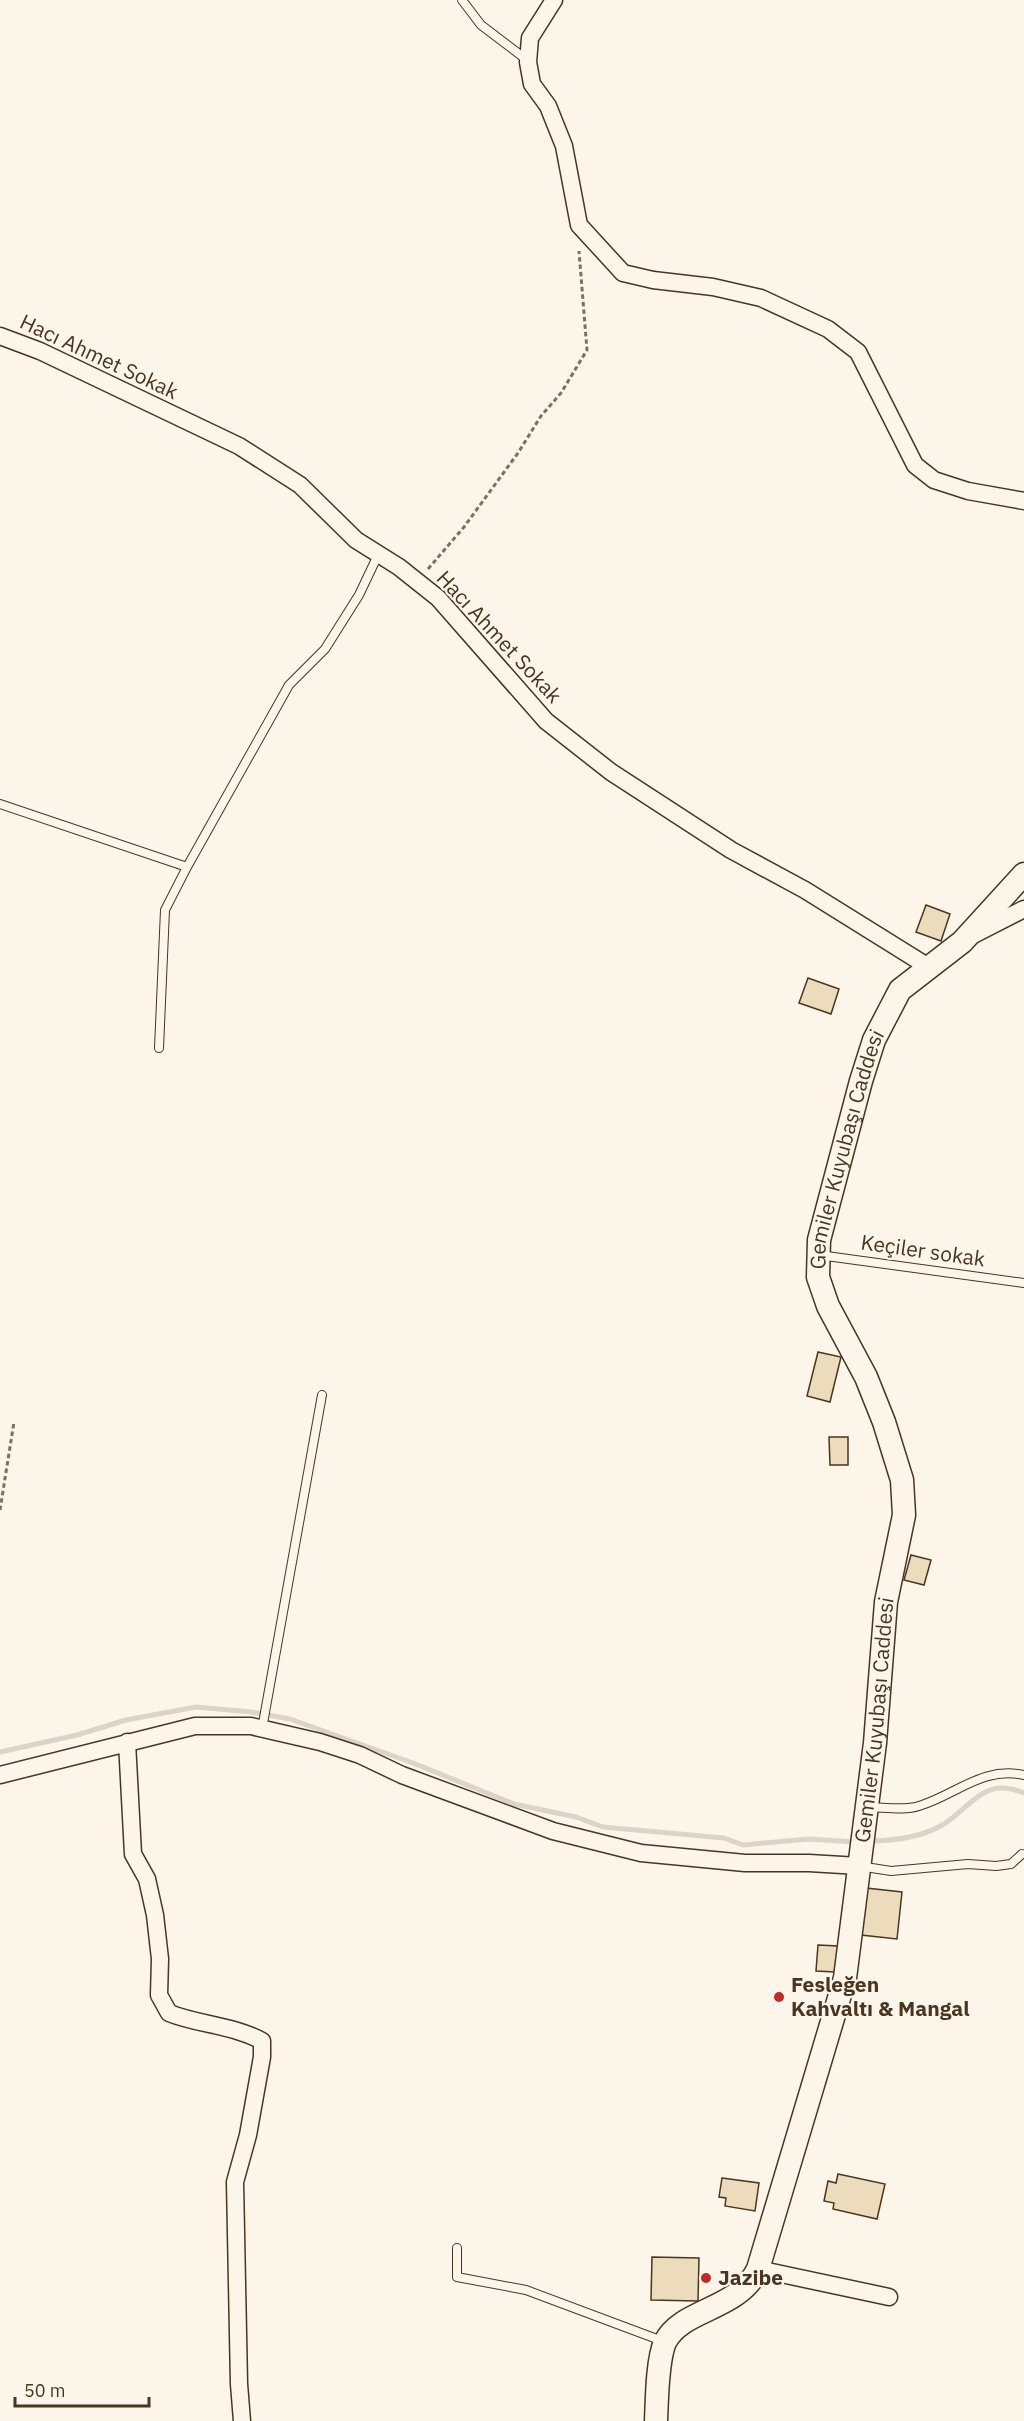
<svg xmlns="http://www.w3.org/2000/svg" width="1024" height="2421" viewBox="0 0 1024 2421" font-family="'IBM Plex Sans',sans-serif">
	<style>
		.lines { fill: none; stroke-linecap: round; stroke-linejoin: round }
		.stream { stroke: #dcd4c6; stroke-width: 5 }
		.building { fill: #ecdcbc; stroke: #4a3520; stroke-width: 1.5 }
		.lane-casing { stroke: #4a3520; stroke-width: 10 }
		.street-casing { stroke: #4a3520; stroke-width: 19 }
		.secondary-casing { stroke: #4a3520; stroke-width: 25 }
		.path { stroke: #7f6f5c; stroke-width: 3; stroke-dasharray: 4.5 3; stroke-linecap: butt }
		.lane { stroke: #fbf6e9; stroke-width: 8 }
		.street { stroke: #fbf6e9; stroke-width: 16 }
		.secondary { stroke: #fbf6e9; stroke-width: 22 }
		.poi-dot { fill: #c62828; stroke: #fbf6e9; stroke-width: 2 }
		.labels { text-anchor: middle; stroke-width: 4.5; stroke-linejoin: round; paint-order: stroke }
		.street-label { font-size: 21px; fill: #4a3520; stroke: #fbf6e9 }
		.poi-label { font-size: 21px; font-weight: bold; fill: #4a3520; stroke: #fbf6e9; text-anchor: start }
	</style>
	<rect width="100%" height="100%" fill="#fbf6e9"/>
	<g class="lines">
		<!-- stream -->
		<path class="stream" d="M 0,1752 L 77,1735 L 126,1720 L 196,1707 L 251,1712 L 290,1719 L 413,1763 L 514,1804 L 576,1817 L 603,1827 L 724,1838 L 743,1845 L 809,1839 L 855,1842
			M 868,1841 C 894,1841 921,1838 944,1824 C 972,1806 984,1776 1024,1793"/>
	</g>
	<!-- building -->
	<path class="building" d="M 926,905 L 950,914 L 941,941 L 916,932 Z
		M 808,978 L 839,989 L 831,1014 L 799,1003 Z
		M 818,1352 L 841,1357 L 830,1402 L 807,1396 Z
		M 829,1437 L 848,1437 L 848,1465 L 830,1465 Z
		M 911,1555 L 931,1560 L 924,1585 L 904,1580 Z
		M 866,1888 L 902,1892 L 897,1939 L 861,1935 Z
		M 818,1945 L 838,1946 L 835,1972 L 816,1971 Z
		M 838,2174 L 885,2184 L 877,2219 L 833,2209 L 834,2203 L 824,2201 L 828,2181 L 836,2183 Z
		M 722,2178 L 759,2183 L 755,2211 L 725,2206 L 726,2198 L 719,2197 Z
		M 652,2257 L 699,2258 L 698,2301 L 651,2300 Z"/>
	<g class="lines">
		<defs>
			<path id="lane" d="M 462,0 L 481,25 L 527,60
				M 0,804 L 187,867
				M 159,1048 L 165,910 L 187,867 L 289,685 L 325,649 L 359,595 L 378,555
				M 819,1255 L 1024,1283
				M 262,1729 L 322,1395
				M 867,1807 C 883,1807 904,1811 919,1806 C 956,1795 982,1766 1024,1775
				M 859,1866 L 891,1871 L 968,1864 L 996,1866 L 1011,1864 L 1022,1854
				M 457,2248 L 457,2277 L 526,2290 L 665,2342"/>
			<path id="street" d="M 554,0 L 530,38 L 528,62 L 532,84 L 548,106 L 564,146 L 579,225 L 623,273 L 653,280 L 713,287 L 761,298 L 828,329 L 858,352 L 915,465 L 934,480 L 968,491 L 1024,501
				M 0,336 L 40,351 L 239,446 L 300,485 L 356,540 L 399,567 L 438,598 L 546,721 L 611,772 L 731,850 L 805,890 L 927,966
				M 973,935 L 1024,909
				M 127,1742 L 133,1854 L 147,1879 L 155,1915 L 160,1959 L 159,1995 L 169,2013 C 199,2025 233,2025 262,2041 L 262,2057 L 248,2135 L 235,2182 L 239,2384 L 242,2421
				M 0,1775 L 195,1726 L 251,1726 L 320,1742 L 360,1755 L 402,1775 L 553,1831 L 641,1853 L 745,1863 L 809,1863 L 859,1866
				M 758,2269 L 889,2297"/>
			<g id="secondary">
				<path id="s1" d="M 656,2421 C 657,2400 657,2361 665,2342 C 682,2308 738,2311 758,2269 L 845,1978 L 875,1743 L 886,1602 L 904,1515 L 902,1480 L 884,1422 L 866,1377 L 828,1306 L 818,1277 L 819,1240 L 861,1081 L 874,1040 L 900,990 L 962,942 L 1024,874"/>
			</g>
		</defs>
		<!-- lane casing -->
		<use href="#lane" class="lane-casing"/>
		<!-- street casing -->
		<use href="#street" class="street-casing"/>
		<!-- secondary casing -->
		<use href="#secondary" class="secondary-casing"/>
		<!-- path -->
		<path class="path" d="M 428,569 L 464,527 L 518,453 L 541,416 L 561,393 L 587,350 L 579,251
			M 0,1510 L 14,1422"/>
		<!-- lane -->
		<use href="#lane" class="lane"/>
		<!-- street -->
		<use href="#street" class="street"/>
		<!-- secondary -->
		<use href="#secondary" class="secondary"/>
	</g>
	<!-- markers -->
	<g class="poi-dot">
		<circle cx="779" cy="1997" r="6"/>
		<circle cx="706" cy="2278" r="6"/>
	</g>
	<g class="labels">
		<!-- street labels -->
		<g class="street-label">
			<text transform="translate(99 357) rotate(25)" y="7">Hacı Ahmet Sokak</text>
			<text transform="translate(499 637) rotate(47)" y="7">Hacı Ahmet Sokak</text>
			<text dy="7" stroke="none"><textPath href="#s1" startOffset="1358">Gemiler Kuyubaşı Caddesi</textPath></text>
			<text transform="translate(923 1251) rotate(8)" y="7">Keçiler sokak</text>
			<text dy="7" stroke="none"><textPath href="#s1" startOffset="764">Gemiler Kuyubaşı Caddesi</textPath></text>
		</g>
		<!-- poi labels -->
		<g class="poi-label">
			<text x="791" y="1992">Fesleğen<tspan x="791" dy="24">Kahvaltı &amp; Mangal</tspan></text>
			<text x="718" y="2285">Jazibe</text>
		</g>
	</g>
	<!-- scale -->
	<path d="M15 2397v9h134v-9" fill="none" stroke="#4a3520" stroke-width="3"/>
	<text x="24" y="2397" font-size="18" fill="#4a3520" stroke="#fbf6e9" stroke-width="4.5" paint-order="stroke">50 m</text>
</svg>
